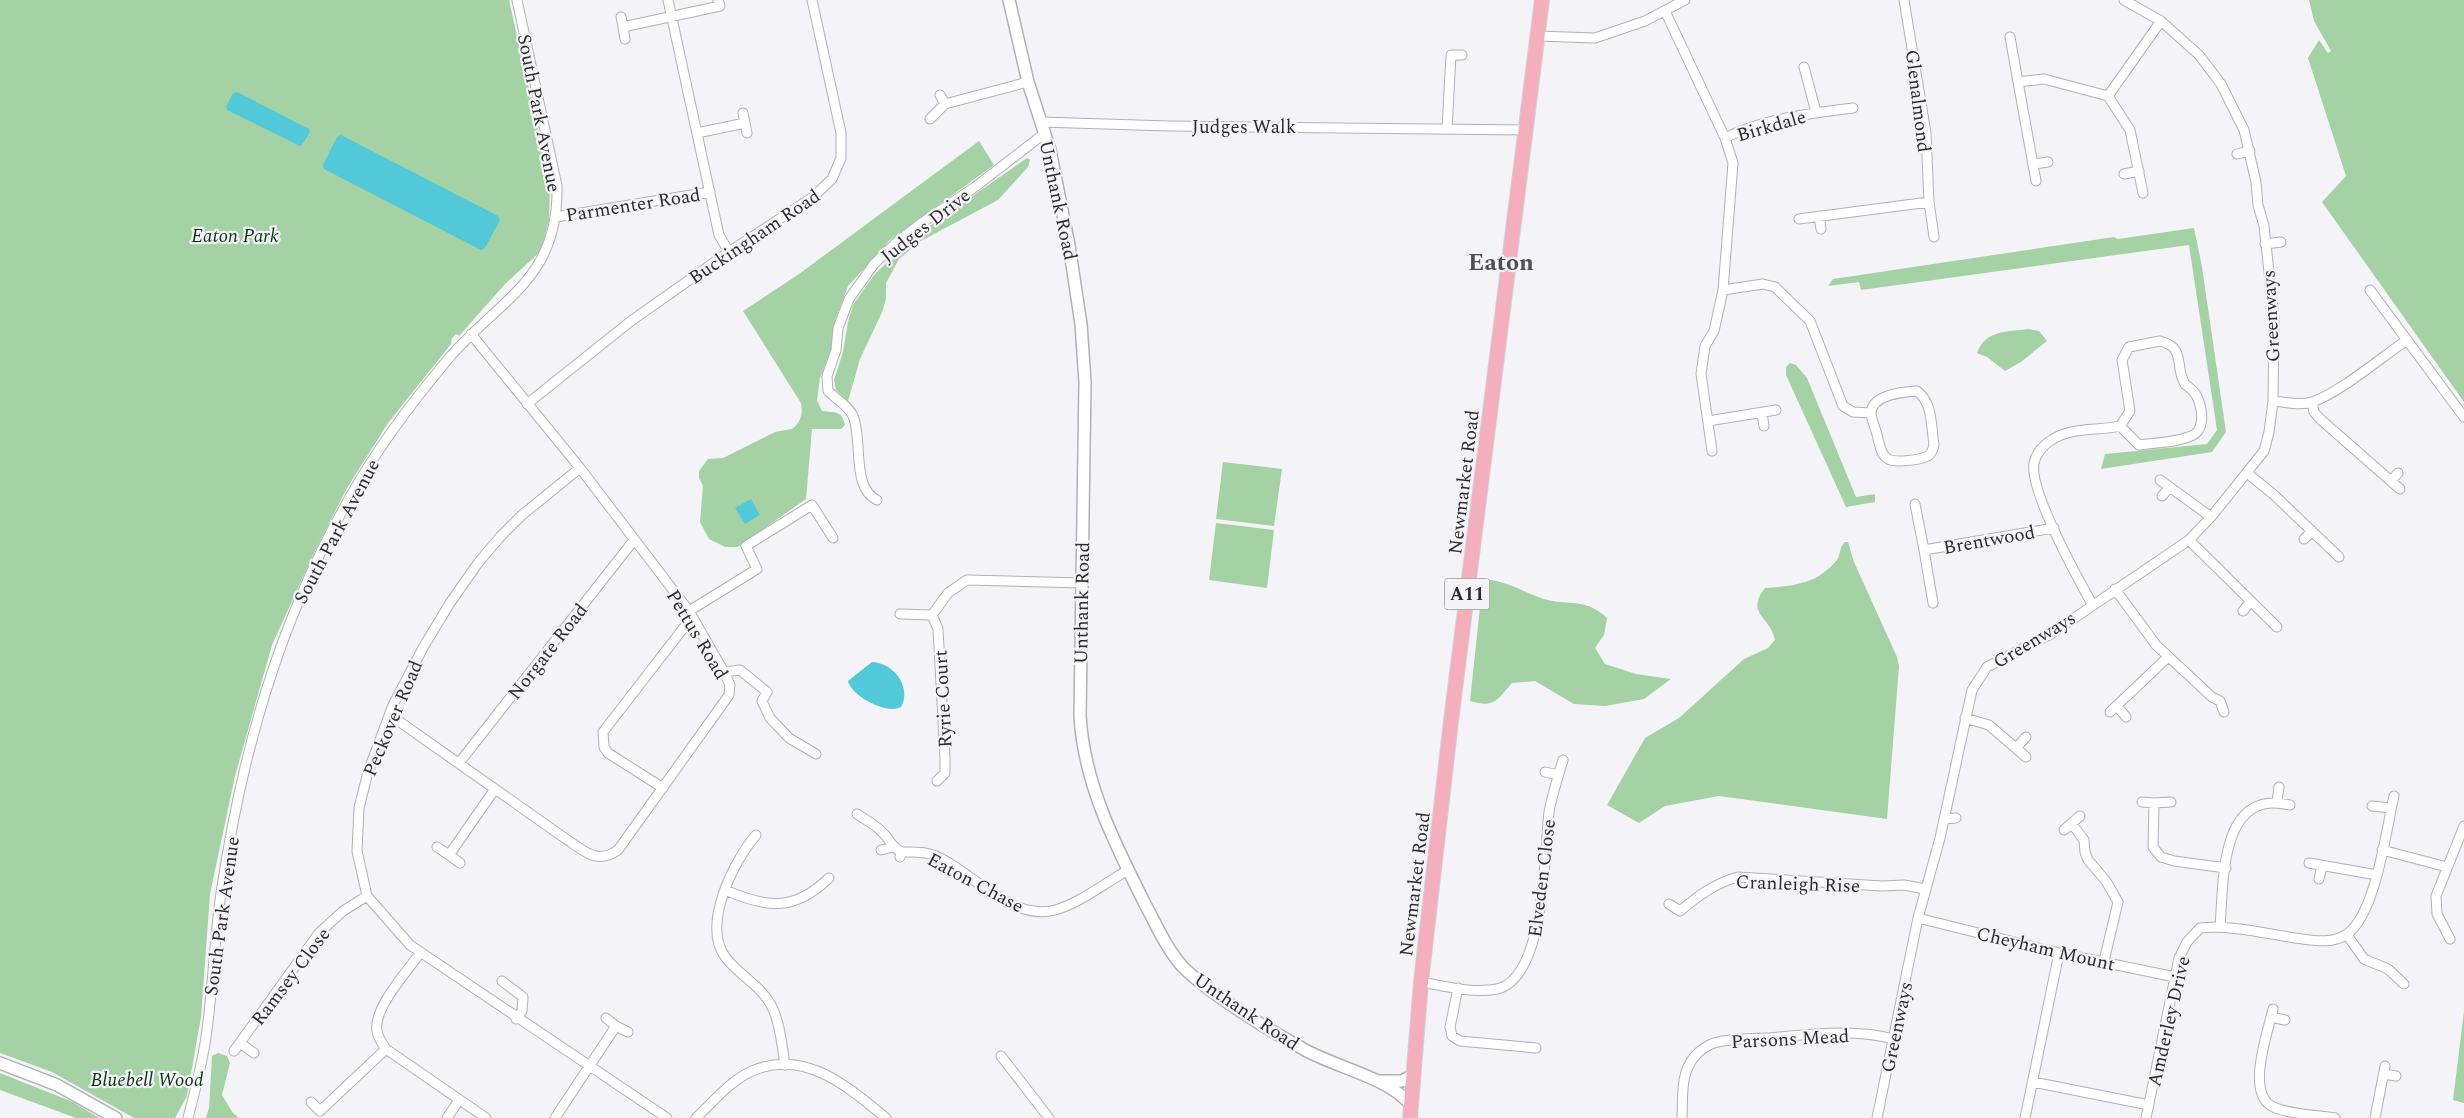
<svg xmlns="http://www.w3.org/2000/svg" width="2464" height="1118" viewBox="0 0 2464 1118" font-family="Spectral,serif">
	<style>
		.green { fill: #a4d2a5 }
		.water { fill: #52c9d9 }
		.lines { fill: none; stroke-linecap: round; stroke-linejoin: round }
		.minor-casing { stroke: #b1b1b5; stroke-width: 11 }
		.tertiary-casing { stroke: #b1b1b5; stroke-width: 14 }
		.trunk-casing { stroke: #d1d1d1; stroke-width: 16 }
		.minor { stroke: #fff; stroke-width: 9 }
		.tertiary { stroke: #fff; stroke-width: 11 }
		.trunk { stroke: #f4aebc; stroke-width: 14 }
		.labels { text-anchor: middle; stroke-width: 4.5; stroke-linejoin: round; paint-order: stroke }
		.shield { fill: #f4f3f8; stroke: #68686b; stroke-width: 1 }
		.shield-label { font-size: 18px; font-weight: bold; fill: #2c2c2e }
		.street-label { font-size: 19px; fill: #2c2c2e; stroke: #f4f3f8 }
		.park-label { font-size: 19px; font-style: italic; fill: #08360f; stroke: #f4f3f8 }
		.district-label { font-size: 24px; font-weight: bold; fill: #4e4e52; stroke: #f4f3f8 }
	</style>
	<rect width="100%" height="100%" fill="#f4f3f8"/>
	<!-- green -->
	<path class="green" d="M 0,0 L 509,0 L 550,184 L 549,220 L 541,251 L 505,284 L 459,336 L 456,334 L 452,338 L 451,344 L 388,423 L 347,488 L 313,555 L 272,645 L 235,776 L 210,894 L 201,1017 L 187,1096 L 175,1118 L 134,1118 L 52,1072 L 0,1053 Z
		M 2309,0 L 2464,0 L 2464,402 L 2322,202 L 2346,176 L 2308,58 L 2319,40 L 2328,53 L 2331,51 L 2314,21 Z
		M 979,141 L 994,165 L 890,240 L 848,286 L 834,323 L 831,349 L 820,378 L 817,400 L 822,411 C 835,413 842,410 845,425 L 841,429 L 812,429 L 806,499 L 738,547 L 725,547 L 709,539 L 700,522 L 703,486 L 699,478 L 699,471 L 708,459 L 723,458 L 775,432 L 792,429 C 801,422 803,414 801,403 L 743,311 L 799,274 Z
		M 1027,158 L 1030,160 L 1028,167 L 998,200 L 919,242 L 899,259 L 886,283 L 886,298 L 883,310 L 860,359 L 848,401 L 836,390 L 834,380 L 843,352 L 848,322 L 853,305 L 874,275 L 911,239 Z
		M 2194,228 L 2202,267 L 2226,432 L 2212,452 L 2101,469 L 2105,454 L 2207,444 L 2217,430 L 2189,245 L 1861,290 L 1859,282 L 1828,286 L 1833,279 L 2114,237 L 2118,239 Z
		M 2028,329 L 2039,331 L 2047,341 L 2021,362 L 2005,371 L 1987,357 L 1977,353 C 1985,330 2007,332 2028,329 Z
		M 1790,363 L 1796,365 L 1807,378 L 1856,497 L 1875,494 L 1875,502 L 1846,507 L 1786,375 L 1786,367 Z
		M 1223,462 L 1282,469 L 1274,526 L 1216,519 Z
		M 1216,523 L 1274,530 L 1267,588 L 1209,580 Z
		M 1845,542 L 1848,542 L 1854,562 L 1897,657 L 1899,666 L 1887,819 L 1719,796 L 1665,806 L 1639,823 L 1607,805 L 1645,738 L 1679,718 L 1744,659 L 1768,648 L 1775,640 C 1770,616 1745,614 1765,588 C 1794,586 1817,584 1837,560 C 1841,554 1839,547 1845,542 Z
		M 1483,579 C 1506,581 1518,589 1538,597 C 1565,608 1583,595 1607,618 L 1604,635 L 1595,648 L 1605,664 L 1636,674 L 1671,679 L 1644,699 L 1605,706 L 1574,704 L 1535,681 L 1512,683 C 1496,701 1495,708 1470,701 Z
		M 2464,1011 L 2464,1103 L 2453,1100 Z
		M 218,1053 L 227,1056 L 230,1063 L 222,1095 L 233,1113 L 239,1118 L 206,1118 L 209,1108 L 212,1056 Z
		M 0,1073 L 73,1102 L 99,1118 L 76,1118 L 0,1090 Z"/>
	<!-- water -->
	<path class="water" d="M 237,92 L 309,129 L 310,132 L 302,145 L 300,146 L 227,110 L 226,107 L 233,93 Z
		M 341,135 L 498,216 L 500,220 L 485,248 L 481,250 L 324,169 L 323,165 L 337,137 Z
		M 751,499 L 760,515 L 745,524 L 735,508 Z
		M 872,662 C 894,663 912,687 901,707 C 887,715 851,696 848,681 Z"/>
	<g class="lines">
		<defs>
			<path id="minor" d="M 668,0 L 719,235 L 729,252
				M 1904,0 L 1926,133 L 1929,202 L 1934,237
				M 1665,11 L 1725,138 L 1733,163 L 1723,290 L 1714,331 L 1705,346 L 1701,374 L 1712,451
				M 621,17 L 623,27 L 720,6 L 718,0
				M 623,27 L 625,39
				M 1537,36 L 1595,38 L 1645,21 L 1685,0
				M 2010,37 L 2018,82 L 2044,79 L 2108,96
				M 1804,67 L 1816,112
				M 2018,82 L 2036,181
				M 940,95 L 945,104
				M 930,119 L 945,104 L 1028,82
				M 1041,122 L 1169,126 L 1527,130
				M 745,123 L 747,133
				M 1447,129 L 1451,55 L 1462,55
				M 697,133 L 745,123 L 743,113
				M 1725,138 C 1761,119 1813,113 1853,108
				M 2237,154 L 2250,151
				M 2034,164 L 2048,162
				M 2124,174 L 2139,171
				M 2143,193 L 2130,130 L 2108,96 L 2161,21
				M 1819,216 L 1821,229
				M 556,217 L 710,192
				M 1799,219 L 1929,202
				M 2265,244 L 2281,242
				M 1723,290 L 1763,284 L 1775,287 L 1810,321 L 1843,406 L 1853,412 L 1871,413
				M 2370,290 L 2464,417
				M 2160,341 C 2187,348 2174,367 2185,384 C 2188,387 2192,389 2194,392 C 2201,401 2205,421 2198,431 C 2190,442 2153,443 2139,445 L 2120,426 L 2130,411 L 2122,360 L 2129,347 Z
				M 1917,391 C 1933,403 1931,426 1934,445 C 1933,450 1931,455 1926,457 C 1918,460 1895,463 1888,459 C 1881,455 1880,446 1878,439 C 1877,431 1871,420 1871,413 C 1872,394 1904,392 1917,391 Z
				M 2273,401 C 2285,402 2300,406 2312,402 C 2338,394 2383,356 2407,340
				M 2312,402 L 2314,412 L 2319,418 L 2400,489
				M 527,404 L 631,321 L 729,252 L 813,197 L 832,179 L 841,158 L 841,133 L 812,0
				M 1762,413 L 1764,426
				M 1708,421 L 1776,410
				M 580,468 L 522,515 L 500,537 L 478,563 L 450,603 L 424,646 L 393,705 L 368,772 L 359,808 L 357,851 L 367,896 L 410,945 L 667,1118
				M 2247,473 L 2273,494 L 2339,557
				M 2160,480 L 2211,517
				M 2391,481 L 2398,473
				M 2162,496 L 2170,487
				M 877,500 C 851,488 863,439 853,416 C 849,406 835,398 828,391 L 827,376 L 836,350 L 838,328 L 849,299 L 874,264 L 897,242 L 920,224 L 975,187 L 1045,133
				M 1915,504 L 1924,550 L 2054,528
				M 2304,539 L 2312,531
				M 2189,540 L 2277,627
				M 1924,550 L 1933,603
				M 2115,589 L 2156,645 L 2212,697 L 2220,701 L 2224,712
				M 2092,604 C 2077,577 2029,490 2034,463 C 2036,453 2044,444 2053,439 C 2072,427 2099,431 2120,426
				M 689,611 L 757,569 L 746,546 L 812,505 L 833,538
				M 2243,611 L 2250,602
				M 900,614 L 932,615 L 948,593 L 967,580 L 1082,583
				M 932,615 L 938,629 L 945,758 L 945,773 L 937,781
				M 724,672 L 740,670 L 767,692 L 762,701 L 770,718 L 789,738 L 816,754
				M 2117,706 L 2126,717
				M 2110,712 L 2168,657
				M 388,718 L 400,722 L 566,839 C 585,851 596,865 618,850 L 729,695 L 730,685 L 724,672 L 689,611 L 580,468 L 471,334
				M 1965,718 L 1989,725 L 2026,757
				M 2016,748 L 2026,737
				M 459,763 L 634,540
				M 1545,772 L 1558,775
				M 663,788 L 608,753 L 604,747 L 603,732 L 692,617
				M 2277,801 L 2279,787
				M 2142,802 L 2154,803 L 2153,847 L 2161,857 L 2174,861 L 2226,868
				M 2154,803 L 2171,802
				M 2372,806 L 2391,808
				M 857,814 C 866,820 876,825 883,833 C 891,840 891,848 902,852
				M 1944,819 L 1956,818
				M 2072,824 L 2084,840 L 2085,852 L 2088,860 L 2106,881 L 2118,902 L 2104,961
				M 2064,830 L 2080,816
				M 756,835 C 733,862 701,926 726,958 C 739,975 761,986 771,1005 C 780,1022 782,1046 785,1065
				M 437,847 L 449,855 L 495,789
				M 881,850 L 893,847
				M 2382,850 L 2447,867
				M 449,855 L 460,863
				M 900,857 L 902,852 C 912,852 923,851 933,855 C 971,869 1009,922 1055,910 C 1080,903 1105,883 1128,870
				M 2309,863 L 2377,875
				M 2319,879 L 2322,866
				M 725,890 C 767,908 794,912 829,878
				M 1669,904 L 1680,911 C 1698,896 1715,883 1738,877 L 1882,886 L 1904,885 L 1925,889
				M 1918,918 L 2059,953 L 2175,977
				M 2220,926 C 2224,881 2219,788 2290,805
				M 2347,935 L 2364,959 L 2388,969 L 2404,984
				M 2450,939 L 2437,914 L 2436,896 L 2464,826
				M 420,953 C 407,972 373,1008 377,1031 C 378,1038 382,1043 386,1049 L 486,1118
				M 502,981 L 523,997 L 522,1011 L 516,1019
				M 1421,982 C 1445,986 1473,994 1497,989 C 1546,978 1544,852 1549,812 C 1552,795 1558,777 1563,760
				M 1458,988 L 1450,1027 L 1452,1036 L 1460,1041 L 1536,1048
				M 2273,1009 C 2268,1032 2247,1089 2270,1105 C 2283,1114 2318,1115 2335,1118
				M 2271,1017 L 2285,1020
				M 616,1026 L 628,1032
				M 240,1043 L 254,1053
				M 234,1051 L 319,933 L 343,911 L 367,896
				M 1001,1056 L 1049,1118
				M 2384,1074 L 2396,1076
				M 2033,1082 L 2149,1105
				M 311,1102 L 320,1111 L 386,1049
				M 188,1118 C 195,1091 202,1065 206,1037 C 213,990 214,941 221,893 C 242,752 279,621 350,497 C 378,447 412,402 449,358 C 501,298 559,279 557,186 L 517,0
				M 447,1118 L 459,1100
				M 555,1118 L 616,1026 L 606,1018
				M 696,1118 C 713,1102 731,1080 752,1071 C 805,1048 848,1087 886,1118
				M 1682,1118 C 1683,1097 1680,1073 1695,1056 C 1699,1051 1708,1045 1714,1043 C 1731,1038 1750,1039 1767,1038 C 1807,1035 1854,1028 1893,1039
				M 1877,1118 L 1918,918 L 1940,838 L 1972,690 L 1987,667 L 2051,634 L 2189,540 L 2211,517 L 2264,451 L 2269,432 L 2273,401 L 2274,318 L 2264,226 L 2258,205 L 2256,182 L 2244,130 L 2221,84 L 2199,55 L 2161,21 L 2124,0
				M 2025,1118 L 2059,953
				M 2146,1118 L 2179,958 L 2187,942 L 2200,928 C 2232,925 2263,933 2295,938 C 2311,940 2332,945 2347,934 C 2376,914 2386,830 2394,796
				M 2375,1118 L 2385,1066"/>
			<path id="tertiary" d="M 1009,0 L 1028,82 L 1050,150 L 1069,245 L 1081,324 L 1085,382 L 1080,716 C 1084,784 1115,844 1145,904 C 1156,924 1166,948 1182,966 C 1209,994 1272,1032 1307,1051 C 1339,1068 1388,1078 1410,1104
				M 0,1063 L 57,1085 L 116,1118
				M 1381,1081 L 1402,1081 L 1413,1075"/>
			<path id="trunk" d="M 1410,1118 L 1421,982 L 1451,721 L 1542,0"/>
		</defs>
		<!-- minor casing -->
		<use href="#minor" class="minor-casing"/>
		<!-- tertiary casing -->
		<use href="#tertiary" class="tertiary-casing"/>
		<!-- trunk casing -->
		<use href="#trunk" class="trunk-casing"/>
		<!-- minor -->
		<use href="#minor" class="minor"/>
		<!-- tertiary -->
		<use href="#tertiary" class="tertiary"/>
		<!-- trunk -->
		<use href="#trunk" class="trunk"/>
	</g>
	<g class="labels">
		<!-- shield labels -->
		<rect class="shield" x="1444.5" y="578.5" width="45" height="31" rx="4"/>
		<g class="shield-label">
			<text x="1467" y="600">A11</text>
		</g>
		<!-- street labels -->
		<g class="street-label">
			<text transform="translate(1919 101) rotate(83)" y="7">Glenalmond</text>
			<text transform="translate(540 113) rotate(79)" y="7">South Park Avenue</text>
			<text transform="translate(1771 125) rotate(-16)" y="7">Birkdale</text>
			<text x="1244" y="133">Judges Walk</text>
			<text transform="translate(1059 200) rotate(78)" y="7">Unthank Road</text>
			<text transform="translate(633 204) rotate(-9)" y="7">Parmenter Road</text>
			<text transform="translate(925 225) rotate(-38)" y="7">Judges Drive</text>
			<text transform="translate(754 236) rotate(-34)" y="7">Buckingham Road</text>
			<text transform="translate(2270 316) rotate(-93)" y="7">Greenways</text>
			<text transform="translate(1463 482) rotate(-83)" y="7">Newmarket Road</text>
			<text transform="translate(336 531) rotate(-62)" y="7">South Park Avenue</text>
			<text transform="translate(1989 539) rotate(-10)" y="7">Brentwood</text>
			<text transform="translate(1081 603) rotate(-89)" y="7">Unthank Road</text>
			<text transform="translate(698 634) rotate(59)" y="7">Pettus Road</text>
			<text transform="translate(2034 639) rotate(-31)" y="7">Greenways</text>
			<text transform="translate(547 651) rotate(-52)" y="7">Norgate Road</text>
			<text transform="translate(942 699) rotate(-93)" y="7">Ryrie Court</text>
			<text transform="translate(392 718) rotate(-67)" y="7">Peckover Road</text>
			<text transform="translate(1541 878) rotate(-83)" y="7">Elveden Close</text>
			<text transform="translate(976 882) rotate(28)" y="7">Eaton Chase</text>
			<text transform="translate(1798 883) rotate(2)" y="7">Cranleigh Rise</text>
			<text transform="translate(1414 884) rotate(-83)" y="7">Newmarket Road</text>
			<text transform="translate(221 916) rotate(-82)" y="7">South Park Avenue</text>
			<text transform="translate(2046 948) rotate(13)" y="7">Cheyham Mount</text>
			<text transform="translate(290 976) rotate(-53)" y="7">Ramsey Close</text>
			<text transform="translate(1247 1011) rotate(34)" y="7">Unthank Road</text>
			<text transform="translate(2168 1021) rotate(-77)" y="7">Amderley Drive</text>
			<text transform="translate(1896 1027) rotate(-78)" y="7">Greenways</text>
			<text transform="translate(1790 1038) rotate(-3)" y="7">Parsons Mead</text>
		</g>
		<!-- park labels -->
		<g class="park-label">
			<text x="235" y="242">Eaton Park</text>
			<text x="147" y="1086">Bluebell Wood</text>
		</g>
		<!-- district labels -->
		<g class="district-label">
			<text x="1501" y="270">Eaton</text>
		</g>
	</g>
</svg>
